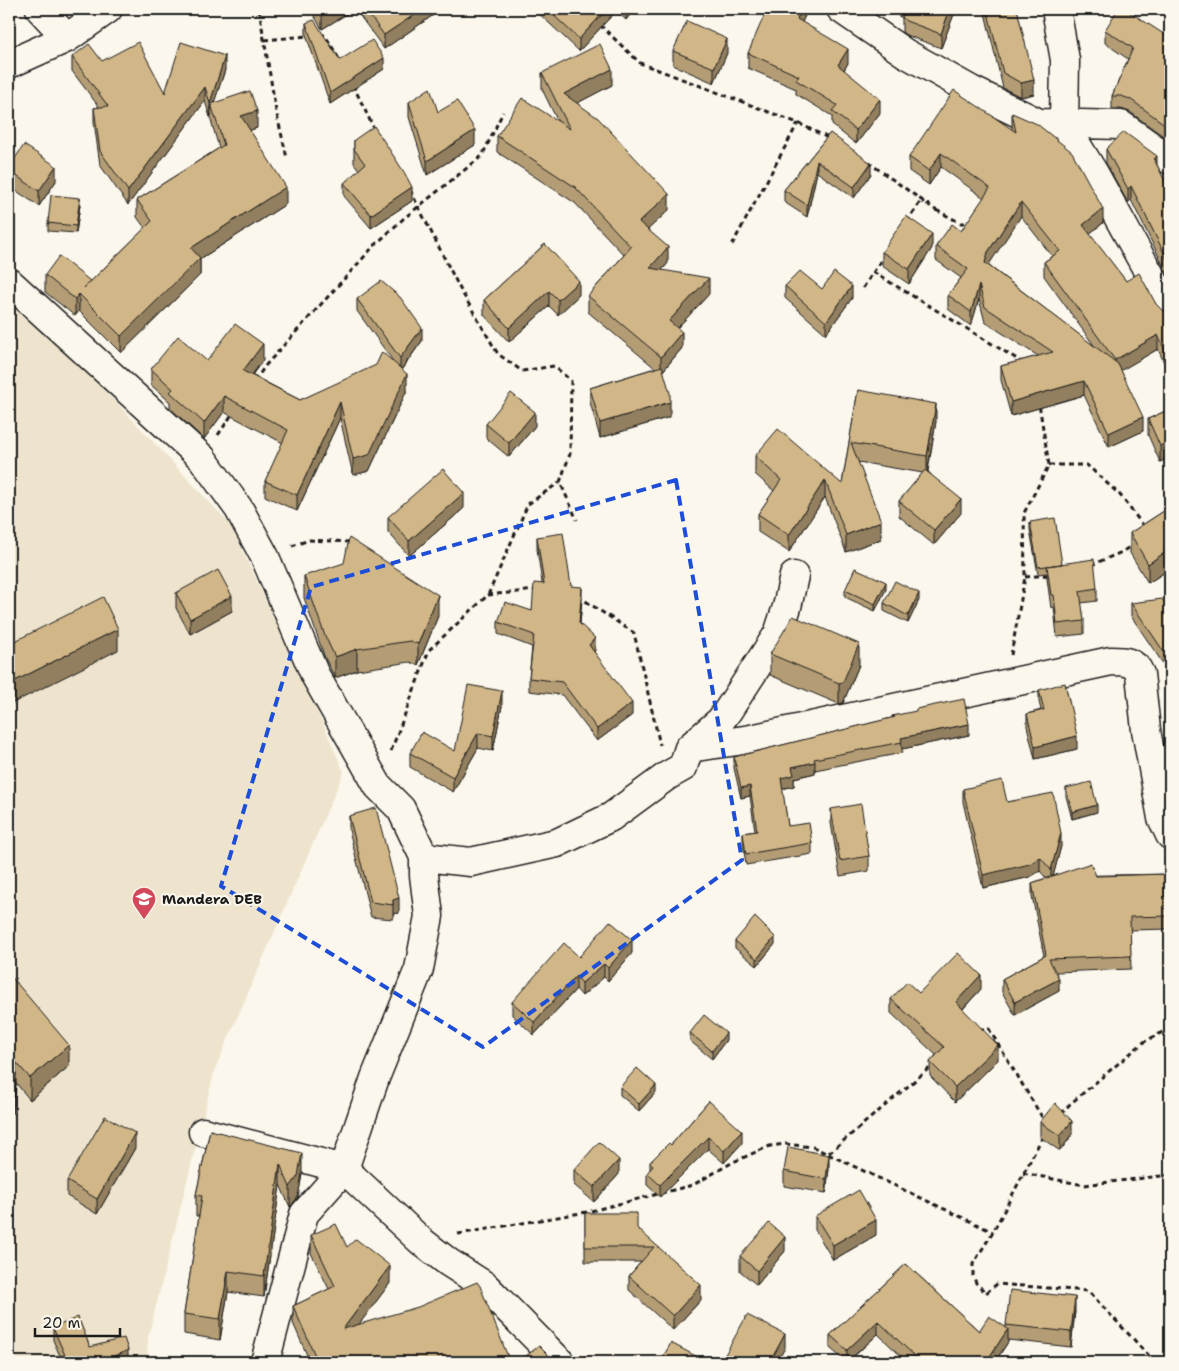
<svg xmlns="http://www.w3.org/2000/svg" width="1179" height="1371" viewBox="0 0 1179 1371" font-family="'Shantell Sans',sans-serif">
	<style>
		.built { fill: #eee4ce }
		.lines { fill: none; stroke-linecap: round; stroke-linejoin: round }
		.minor-casing { stroke: #1c1c1c; stroke-width: 31 }
		.path { stroke: #1c1c1c; stroke-width: 3; stroke-dasharray: 5 4; stroke-linecap: butt }
		.minor { stroke: #fbf7ec; stroke-width: 28 }
		.wall { fill: #b49d74; stroke: #1c1c1c; fill-rule: evenodd }
		.shaded-wall { fill: #927f5e; stroke: #1c1c1c }
		.building { fill: #d1b687; stroke: #1c1c1c }
		.marked { fill: none; stroke: #1d4ed8; stroke-width: 4; stroke-dasharray: 10 6; stroke-linejoin: round }
		.labels { text-anchor: middle; stroke-width: 4; stroke-linejoin: round; paint-order: stroke }
		.poi-label { font-size: 14px; font-weight: bold; fill: #1c1c1c; stroke: #fbf7ec; text-anchor: start }
	</style>
	<rect width="100%" height="100%" fill="#fbf7ec"/>
	<filter id="ink" filterUnits="userSpaceOnUse"><feTurbulence type="fractalNoise" baseFrequency=".02" numOctaves="2"/><feDisplacementMap in="SourceGraphic" scale="10" xChannelSelector="R" yChannelSelector="G"/><feConvolveMatrix kernelMatrix="1 2 1 2 8 2 1 2 1" color-interpolation-filters="sRGB"/></filter>
	<g filter="url(#ink)">
		<!-- built -->
		<path class="built" d="M 9,305 L 76,359 L 230,524 L 307,687 L 344,772 L 215,1069 L 148,1338 L 147,1362 L 9,1362 Z"/>
		<g class="lines">
			<defs>
				<path id="minor" d="M 40,9 L 67,38
					M 841,9 L 905,53 L 971,90 L 1039,123 L 1121,125 L 1170,160
					M 1056,9 L 1065,60 L 1064,124 L 1094,173 L 1170,311
					M 9,64 L 67,38 L 108,9
					M 9,282 L 202,458 L 239,509 L 265,557 L 315,675 L 378,786 L 401,809 L 424,857 L 424,875 L 429,916 L 419,969 L 375,1078 L 344,1169 L 304,1214 L 265,1362
					M 689,748 L 751,739 L 1111,661 C 1123,661 1135,661 1140,674 L 1146,730 L 1162,818 L 1170,835
					M 424,857 L 471,862 L 557,843 L 611,817 L 667,776 L 683,767 L 689,748 L 720,721 L 727,712 L 778,634 L 787,607 L 794,576
					M 203,1132 L 344,1169 L 421,1241 L 448,1262 L 484,1285 L 560,1362"/>
			</defs>
			<!-- minor casing -->
			<use href="#minor" class="minor-casing"/>
			<!-- path -->
			<path class="path" d="M 259,9 L 276,111 L 287,158
				M 600,25 L 640,63 L 798,123 L 828,138
				M 320,35 L 325,35 L 339,59
				M 264,40 L 308,36
				M 353,85 L 375,131
				M 868,162 L 937,211
				M 410,190 L 460,289 L 498,354 L 522,371 L 554,366 L 571,381 L 570,454 L 560,482 L 577,520
				M 936,210 L 961,223 L 969,223
				M 907,222 L 921,201 L 924,203
				M 732,245 L 798,123
				M 873,272 L 1022,362
				M 863,288 L 884,256
				M 255,381 L 265,366 L 374,246 L 403,219 L 482,156 L 503,112
				M 218,435 L 233,413
				M 1049,465 L 1087,465 L 1120,495 L 1145,528
				M 292,546 L 309,540 L 352,542
				M 1091,565 L 1122,552 L 1132,545
				M 1025,577 L 1049,575
				M 488,595 L 537,590
				M 578,596 L 634,633 L 660,745
				M 1011,655 L 1025,577 L 1024,513 L 1049,465 L 1039,404
				M 391,751 L 429,650 L 488,595 L 528,504 L 560,482
				M 979,1029 L 989,1029 L 1045,1122
				M 1061,1114 L 1070,1104 L 1144,1042 L 1170,1028
				M 1043,1136 L 993,1232 L 973,1264 L 973,1276 L 976,1283 L 986,1293 L 997,1284 L 1088,1291 L 1155,1362
				M 829,1153 L 933,1065
				M 1023,1173 L 1084,1185 L 1170,1175
				M 458,1234 L 587,1212 L 693,1185 L 733,1162 L 770,1146 L 786,1144 L 813,1147 L 993,1232"/>
			<!-- minor -->
			<use href="#minor" class="minor"/>
		</g>
		<!-- wall -->
		<path class="wall" d="M 61,9 L 73,9 L 66,14 Z
			M 310,9 L 355,9 L 322,29 Z
			M 360,9 L 442,9 L 384,49 L 360,16 Z
			M 534,9 L 634,9 L 626,20 L 616,11 L 579,51 Z
			M 808,9 L 802,22 L 848,63 L 844,70 L 880,113 L 856,144 L 832,125 L 832,116 L 796,94 L 796,89 L 748,68 L 748,53 Z
			M 887,9 L 956,9 L 941,48 L 906,35 L 902,32 L 902,18 Z
			M 984,9 L 1017,9 L 1034,94 L 1021,97 L 1003,88 Z
			M 306,23 L 340,60 L 384,69 L 330,104 L 306,35 Z
			M 1105,30 L 1170,38 L 1170,141 L 1130,112 L 1121,109 L 1112,109 L 1112,96 L 1128,59 L 1105,43 Z
			M 673,51 L 727,53 L 714,83 L 673,65 Z
			M 72,57 L 102,61 L 165,93 L 225,70 L 214,102 L 257,128 L 250,130 L 286,204 L 200,259 L 200,275 L 121,353 L 79,311 L 75,316 L 45,292 L 45,275 L 90,282 L 145,228 L 137,217 L 137,200 L 219,148 L 211,120 L 211,114 L 210,117 L 205,101 L 128,205 L 100,165 L 94,122 L 94,108 L 99,107 L 72,71 Z
			M 542,73 L 612,85 L 577,103 L 669,210 L 648,229 L 668,263 L 662,270 L 709,294 L 677,328 L 682,348 L 663,371 L 670,417 L 600,438 L 590,402 L 590,388 L 655,368 L 588,312 L 588,296 L 624,255 L 575,203 L 497,152 L 497,136 L 558,122 L 542,89 Z
			M 409,102 L 438,112 L 475,145 L 427,175 L 409,117 Z
			M 1012,113 L 1103,223 L 1089,234 L 1126,281 L 1156,304 L 1162,310 L 1169,312 L 1166,367 L 1158,349 L 1121,370 L 1143,431 L 1109,447 L 1084,395 L 1011,416 L 1001,380 L 1001,366 L 1038,356 L 985,322 L 979,299 L 971,326 L 948,309 L 948,295 L 961,278 L 936,260 L 936,246 L 961,231 L 984,198 L 941,167 L 929,185 L 909,171 L 909,157 L 1012,129 ZM 1021,216 L 1052,256 L 1044,262 L 1044,276 L 1095,347 L 988,265 Z
			M 830,133 L 871,174 L 854,198 L 817,172 L 807,217 L 784,202 L 784,190 Z
			M 354,140 L 412,201 L 371,228 L 344,196 L 344,183 L 359,170 L 354,163 Z
			M 1106,149 L 1157,165 L 1170,191 L 1170,279 L 1131,200 L 1128,203 L 1106,163 Z
			M 9,167 L 56,181 L 39,206 L 9,186 Z
			M 80,205 L 76,233 L 48,231 L 48,223 Z
			M 545,244 L 579,295 L 558,315 L 549,306 L 509,342 L 484,315 L 484,300 Z
			M 932,248 L 909,284 L 882,266 L 882,252 Z
			M 785,286 L 822,289 L 852,298 L 826,334 L 785,298 Z
			M 357,299 L 422,341 L 402,369 L 407,390 L 369,471 L 353,475 L 340,418 L 297,511 L 265,496 L 265,481 L 283,443 L 224,412 L 204,439 L 170,408 L 170,402 L 151,385 L 151,369 L 207,361 L 263,360 L 252,375 L 300,400 L 393,361 L 357,311 Z
			M 858,390 L 936,421 L 928,471 L 961,513 L 934,545 L 899,516 L 899,501 L 923,473 L 858,462 L 881,539 L 846,552 L 825,497 L 789,552 L 758,532 L 758,514 L 774,491 L 755,474 L 755,456 L 842,484 Z
			M 1170,409 L 1170,457 L 1160,462 L 1148,435 L 1148,419 Z
			M 486,424 L 535,426 L 509,457 L 486,438 Z
			M 1170,507 L 1170,569 L 1148,583 L 1130,553 L 1130,533 Z
			M 464,508 L 409,556 L 388,532 L 388,517 Z
			M 1030,522 L 1062,564 L 1097,588 L 1097,601 L 1081,603 L 1084,621 L 1084,634 L 1057,637 L 1054,607 L 1051,608 L 1047,579 L 1047,573 L 1038,574 L 1030,530 Z
			M 537,537 L 571,586 L 582,599 L 580,624 L 595,650 L 594,652 L 632,715 L 597,741 L 562,695 L 529,691 L 529,678 L 532,647 L 498,634 L 498,622 L 532,611 L 542,583 L 537,549 Z
			M 304,576 L 438,616 L 418,665 L 410,662 L 357,670 L 335,678 L 325,658 L 304,598 Z
			M 886,589 L 875,611 L 845,597 L 845,590 Z
			M 176,593 L 232,611 L 190,634 L 176,608 Z
			M 919,600 L 908,623 L 884,611 L 884,603 Z
			M 1131,603 L 1170,609 L 1170,674 L 1131,616 Z
			M 770,654 L 859,665 L 843,703 L 839,704 L 770,675 Z
			M 1039,690 L 1077,749 L 1035,759 L 1027,726 L 1027,714 L 1041,710 L 1039,702 Z
			M 1170,697 L 1170,743 L 1167,711 L 1167,698 Z
			M 502,706 L 493,751 L 478,748 L 453,792 L 410,767 L 410,753 L 455,751 Z
			M 892,716 L 969,735 L 902,749 L 902,753 L 815,770 L 815,773 L 794,778 L 794,786 L 782,789 L 788,826 L 812,843 L 812,854 L 746,865 L 743,844 L 743,833 L 755,831 L 750,796 L 741,798 L 734,768 L 734,757 L 892,718 Z
			M 1066,788 L 1097,812 L 1072,819 L 1066,796 Z
			M 963,789 L 1007,802 L 1061,846 L 1053,876 L 1170,874 L 1170,929 L 1130,930 L 1131,969 L 1056,972 L 1059,991 L 1015,1015 L 1002,992 L 1002,979 L 1044,956 L 1032,896 L 1032,883 L 1046,878 L 1040,871 L 1030,877 L 983,888 L 963,802 Z
			M 831,809 L 869,856 L 869,871 L 840,876 L 831,823 Z
			M 349,816 L 399,913 L 393,914 L 393,919 L 371,917 L 349,830 Z
			M 735,941 L 775,944 L 757,966 L 735,948 Z
			M 632,953 L 608,981 L 604,977 L 582,996 L 576,989 L 534,1035 L 512,1015 L 512,1002 L 579,957 Z
			M 9,974 L 69,1066 L 30,1100 L 16,1083 L 13,1114 L 9,1109 Z
			M 981,989 L 963,1009 L 998,1060 L 955,1102 L 930,1076 L 930,1062 L 936,1055 L 891,1013 L 891,999 L 919,993 Z
			M 690,1033 L 726,1040 L 712,1059 L 690,1041 Z
			M 620,1087 L 656,1092 L 639,1111 L 620,1095 Z
			M 709,1101 L 742,1143 L 724,1163 L 708,1149 L 660,1197 L 647,1185 L 647,1173 L 650,1170 L 650,1162 L 671,1145 Z
			M 1040,1122 L 1072,1135 L 1060,1151 L 1040,1137 Z
			M 210,1130 L 302,1174 L 298,1197 L 290,1207 L 280,1185 L 264,1297 L 228,1292 L 220,1340 L 184,1334 L 184,1314 L 199,1216 L 196,1216 L 196,1195 Z
			M 135,1148 L 97,1214 L 67,1196 L 67,1181 Z
			M 829,1169 L 826,1193 L 784,1186 L 784,1171 Z
			M 574,1170 L 619,1174 L 594,1202 L 574,1185 Z
			M 585,1213 L 637,1228 L 701,1300 L 673,1330 L 629,1290 L 629,1276 L 641,1262 L 585,1262 Z
			M 815,1216 L 876,1235 L 833,1260 L 815,1230 Z
			M 311,1235 L 347,1247 L 390,1283 L 359,1324 L 510,1362 L 310,1362 L 293,1323 L 293,1306 L 329,1289 L 311,1253 Z
			M 785,1251 L 757,1285 L 740,1271 L 740,1256 Z
			M 906,1264 L 979,1331 L 1006,1328 L 1006,1325 L 1075,1311 L 1071,1347 L 1008,1340 L 1008,1342 L 995,1362 L 907,1362 L 878,1334 L 848,1362 L 846,1362 L 830,1348 L 830,1335 Z
			M 53,1328 L 90,1347 L 128,1362 L 60,1356 L 53,1340 Z"/>
		<!-- shaded-wall -->
		<path class="shaded-wall" d="M 66,9 L 73,9 L 66,14 Z
			M 322,9 L 355,9 L 322,29 Z
			M 423,9 L 442,9 L 384,49 L 384,35 Z
			M 469,9 L 479,9 L 469,12 Z
			M 607,9 L 616,9 L 616,11 L 579,51 L 579,39 Z
			M 626,9 L 634,9 L 626,20 Z
			M 801,9 L 808,9 L 797,33 L 797,19 Z
			M 950,9 L 956,9 L 941,48 L 941,34 Z
			M 727,39 L 727,53 L 714,83 L 714,68 Z
			M 848,49 L 848,63 L 838,80 L 838,65 Z
			M 225,56 L 225,70 L 212,109 L 211,104 L 211,114 L 210,117 L 210,103 Z
			M 384,58 L 384,69 L 330,104 L 330,93 Z
			M 612,69 L 612,85 L 564,110 L 564,94 Z
			M 1034,80 L 1034,94 L 1021,97 L 1021,83 Z
			M 205,87 L 205,101 L 128,205 L 128,191 Z
			M 880,99 L 880,113 L 856,144 L 856,130 Z
			M 257,111 L 257,128 L 241,133 L 241,116 Z
			M 475,130 L 475,145 L 427,175 L 427,161 Z
			M 941,153 L 941,167 L 929,185 L 929,171 Z
			M 1157,156 L 1157,170 L 1154,159 Z
			M 817,161 L 817,172 L 807,217 L 807,205 Z
			M 871,163 L 871,174 L 854,198 L 854,187 Z
			M 56,166 L 56,181 L 39,206 L 39,191 Z
			M 1131,186 L 1131,200 L 1128,203 L 1128,189 Z
			M 286,187 L 286,204 L 200,259 L 200,275 L 121,353 L 121,336 L 191,248 Z
			M 412,187 L 412,201 L 371,228 L 371,215 Z
			M 669,194 L 669,210 L 639,238 L 639,222 Z
			M 80,198 L 80,205 L 76,233 L 76,226 Z
			M 1021,202 L 1021,216 L 988,266 L 985,263 L 988,252 Z
			M 1103,209 L 1103,223 L 1083,239 L 1083,225 Z
			M 932,234 L 932,248 L 909,284 L 909,269 Z
			M 668,247 L 668,263 L 650,284 L 650,268 Z
			M 709,278 L 709,294 L 669,337 L 669,321 Z
			M 579,281 L 579,295 L 558,315 L 558,300 Z
			M 979,285 L 979,299 L 971,326 L 971,312 Z
			M 852,286 L 852,298 L 826,334 L 826,322 Z
			M 549,291 L 549,306 L 509,342 L 509,328 Z
			M 79,294 L 79,311 L 75,316 L 75,299 Z
			M 422,328 L 422,341 L 400,371 L 400,358 Z
			M 682,332 L 682,348 L 661,373 L 661,357 Z
			M 1158,335 L 1158,349 L 1115,374 L 1115,360 Z
			M 263,344 L 263,360 L 243,387 L 243,371 Z
			M 1170,351 L 1170,365 L 1166,367 L 1166,353 Z
			M 407,374 L 407,390 L 369,471 L 353,475 L 353,459 Z
			M 1084,381 L 1084,395 L 1011,416 L 1011,402 Z
			M 224,396 L 224,412 L 204,439 L 204,423 Z
			M 340,402 L 340,418 L 297,511 L 297,495 Z
			M 670,402 L 670,417 L 600,438 L 600,423 Z
			M 936,404 L 936,421 L 927,474 L 927,456 Z
			M 535,412 L 535,426 L 509,457 L 509,443 Z
			M 1143,417 L 1143,431 L 1109,447 L 1109,433 Z
			M 1170,441 L 1170,457 L 1160,462 L 1160,446 Z
			M 825,480 L 825,497 L 789,552 L 789,535 Z
			M 464,493 L 464,508 L 409,556 L 409,541 Z
			M 961,499 L 961,513 L 934,545 L 934,530 Z
			M 881,521 L 881,539 L 846,552 L 846,535 Z
			M 1170,549 L 1170,569 L 1148,583 L 1148,564 Z
			M 886,582 L 886,589 L 875,611 L 875,604 Z
			M 582,587 L 582,599 L 579,635 L 579,623 Z
			M 919,593 L 919,600 L 908,623 L 908,616 Z
			M 438,595 L 438,616 L 418,665 L 418,644 Z
			M 232,596 L 232,611 L 190,634 L 190,619 Z
			M 118,629 L 118,650 L 9,705 L 9,684 Z
			M 595,638 L 595,650 L 589,657 L 589,645 Z
			M 859,644 L 859,665 L 843,703 L 839,704 L 839,683 Z
			M 357,649 L 357,670 L 335,678 L 335,657 Z
			M 502,691 L 502,706 L 493,751 L 493,736 Z
			M 632,703 L 632,715 L 597,741 L 597,729 Z
			M 969,724 L 969,735 L 902,749 L 901,738 Z
			M 478,733 L 478,748 L 453,792 L 453,777 Z
			M 1077,736 L 1077,749 L 1035,759 L 1035,747 Z
			M 815,762 L 815,773 L 794,778 L 794,786 L 781,789 L 781,778 L 792,767 Z
			M 750,786 L 750,796 L 741,798 L 741,788 Z
			M 1097,805 L 1097,812 L 1072,819 L 1072,812 Z
			M 1061,833 L 1061,846 L 1051,884 L 1051,870 Z
			M 1040,857 L 1040,871 L 1030,877 L 983,888 L 983,875 Z
			M 399,898 L 399,913 L 393,914 L 393,900 Z
			M 775,937 L 775,944 L 757,966 L 757,959 Z
			M 632,940 L 632,953 L 608,981 L 608,968 Z
			M 604,964 L 604,977 L 582,996 L 582,983 Z
			M 981,975 L 981,989 L 956,1016 L 956,1002 Z
			M 576,976 L 576,989 L 534,1035 L 534,1022 Z
			M 1059,979 L 1059,991 L 1015,1015 L 1015,1002 Z
			M 726,1033 L 726,1040 L 712,1059 L 712,1051 Z
			M 69,1045 L 69,1066 L 30,1100 L 30,1078 Z
			M 998,1045 L 998,1060 L 955,1102 L 955,1087 Z
			M 16,1062 L 16,1083 L 13,1114 L 13,1093 Z
			M 656,1085 L 656,1092 L 639,1111 L 639,1104 Z
			M 1072,1121 L 1072,1135 L 1060,1151 L 1060,1136 Z
			M 742,1131 L 742,1143 L 724,1163 L 724,1151 Z
			M 135,1133 L 135,1148 L 97,1214 L 97,1199 Z
			M 10,1137 L 10,1152 L 9,1162 L 9,1147 Z
			M 708,1137 L 708,1149 L 660,1197 L 660,1185 Z
			M 302,1153 L 302,1174 L 298,1197 L 290,1207 L 290,1187 Z
			M 829,1155 L 829,1169 L 826,1193 L 826,1179 Z
			M 619,1160 L 619,1174 L 594,1202 L 594,1187 Z
			M 280,1164 L 280,1185 L 264,1297 L 264,1276 Z
			M 876,1220 L 876,1235 L 833,1260 L 833,1245 Z
			M 785,1237 L 785,1251 L 757,1285 L 757,1271 Z
			M 390,1266 L 390,1283 L 343,1346 L 343,1329 Z
			M 228,1271 L 228,1292 L 220,1340 L 220,1319 Z
			M 701,1285 L 701,1300 L 673,1330 L 673,1316 Z
			M 1075,1297 L 1075,1311 L 1071,1347 L 1071,1332 Z
			M 878,1321 L 878,1334 L 847,1362 L 847,1350 Z
			M 1008,1329 L 1008,1342 L 995,1362 L 986,1362 Z
			M 785,1334 L 785,1348 L 777,1362 L 770,1362 Z
			M 128,1350 L 128,1362 L 102,1362 Z
			M 360,1358 L 360,1362 L 342,1362 Z"/>
		<!-- building -->
		<path class="building" d="M 365,9 L 423,9 L 384,35 Z
			M 547,9 L 607,9 L 579,39 Z
			M 767,9 L 801,9 L 797,19 L 848,49 L 838,65 L 880,99 L 856,130 L 832,111 L 837,105 L 796,80 L 799,76 L 748,53 Z
			M 905,9 L 950,9 L 941,34 L 906,21 L 902,17 Z
			M 987,9 L 1017,9 L 1034,80 L 1021,83 L 1003,73 Z
			M 1118,9 L 1125,9 L 1170,38 L 1170,128 L 1130,99 L 1121,96 L 1112,96 L 1133,48 L 1105,30 Z
			M 314,20 L 340,60 L 372,40 L 384,58 L 330,93 L 306,23 Z
			M 687,21 L 727,39 L 714,68 L 673,51 Z
			M 138,42 L 165,93 L 181,42 L 225,56 L 210,103 L 205,87 L 128,191 L 100,151 L 94,108 L 108,106 L 72,57 L 89,44 L 102,61 Z
			M 600,44 L 612,69 L 564,94 L 598,118 L 669,194 L 639,222 L 668,247 L 650,268 L 709,278 L 669,321 L 682,332 L 661,357 L 588,296 L 631,247 L 575,187 L 497,136 L 522,98 L 570,129 L 542,73 Z
			M 430,88 L 438,112 L 457,101 L 475,130 L 427,161 L 409,102 Z
			M 954,90 L 1016,132 L 1012,113 L 1037,124 L 1072,152 L 1103,209 L 1083,225 L 1126,281 L 1139,273 L 1156,304 L 1162,310 L 1170,312 L 1170,351 L 1166,353 L 1158,335 L 1115,360 L 1044,262 L 1060,251 L 1021,202 L 988,252 L 985,263 L 1118,364 L 1143,417 L 1109,433 L 1084,381 L 1011,402 L 1001,366 L 1053,352 L 985,307 L 979,285 L 971,312 L 948,295 L 968,269 L 936,246 L 952,224 L 961,231 L 990,188 L 941,153 L 929,171 L 909,157 Z
			M 250,91 L 257,111 L 241,116 L 286,187 L 191,248 L 200,258 L 121,336 L 79,294 L 75,299 L 45,275 L 59,256 L 90,281 L 84,288 L 152,221 L 137,200 L 224,145 L 211,104 Z
			M 374,126 L 404,172 L 412,187 L 371,215 L 344,183 L 365,164 L 354,149 L 354,140 Z
			M 1124,132 L 1157,156 L 1154,159 L 1170,191 L 1170,265 L 1131,186 L 1128,189 L 1106,149 Z
			M 830,133 L 871,163 L 854,187 L 817,161 L 807,205 L 784,190 Z
			M 24,145 L 56,166 L 39,191 L 9,171 L 9,167 Z
			M 51,195 L 80,198 L 76,226 L 48,223 Z
			M 906,216 L 932,234 L 909,269 L 882,252 Z
			M 545,244 L 579,281 L 558,300 L 549,291 L 509,328 L 484,300 Z
			M 800,271 L 822,289 L 834,272 L 852,286 L 826,322 L 785,286 Z
			M 381,281 L 400,297 L 422,328 L 400,358 L 357,299 Z
			M 235,324 L 263,344 L 243,371 L 300,400 L 376,365 L 382,352 L 407,374 L 369,455 L 353,459 L 340,402 L 297,495 L 265,481 L 288,430 L 224,396 L 204,423 L 170,392 L 173,389 L 151,369 L 178,336 L 207,361 Z
			M 662,366 L 670,393 L 670,402 L 600,423 L 590,388 Z
			M 858,390 L 936,404 L 927,456 L 851,443 L 881,521 L 846,535 L 825,480 L 789,535 L 758,514 L 781,480 L 755,456 L 778,429 L 842,484 Z
			M 511,393 L 535,412 L 509,443 L 486,424 Z
			M 1170,409 L 1170,441 L 1160,446 L 1148,419 Z
			M 443,469 L 464,493 L 409,541 L 388,517 Z
			M 925,470 L 961,499 L 934,530 L 899,501 Z
			M 1170,507 L 1170,549 L 1148,564 L 1130,533 Z
			M 1055,518 L 1062,564 L 1038,567 L 1030,522 Z
			M 563,533 L 571,586 L 582,587 L 579,623 L 595,638 L 589,645 L 632,703 L 597,729 L 562,682 L 529,678 L 534,635 L 498,622 L 505,602 L 532,611 L 534,583 L 544,584 L 537,537 Z
			M 349,538 L 438,595 L 418,644 L 410,641 L 357,649 L 335,657 L 325,636 L 304,576 L 344,563 Z
			M 1094,559 L 1097,588 L 1080,591 L 1084,621 L 1057,624 L 1054,595 L 1051,595 L 1047,566 Z
			M 855,568 L 886,582 L 875,604 L 845,590 Z
			M 218,570 L 232,596 L 190,619 L 176,593 Z
			M 895,581 L 919,593 L 908,616 L 884,603 Z
			M 103,597 L 118,629 L 9,684 L 9,644 Z
			M 1162,599 L 1170,609 L 1170,661 L 1131,603 Z
			M 793,616 L 859,644 L 843,682 L 839,683 L 770,654 Z
			M 1065,683 L 1077,736 L 1035,747 L 1027,714 L 1044,710 L 1039,690 Z
			M 468,685 L 502,691 L 493,736 L 478,733 L 453,777 L 410,753 L 422,732 L 455,751 Z
			M 1170,697 L 1170,730 L 1167,698 Z
			M 964,699 L 969,724 L 901,738 L 902,742 L 814,759 L 815,762 L 792,767 L 794,775 L 781,778 L 788,826 L 809,823 L 812,843 L 746,854 L 743,833 L 757,831 L 750,786 L 741,788 L 734,757 L 895,717 L 892,716 L 916,711 L 916,709 Z
			M 1002,780 L 1007,802 L 1053,793 L 1061,833 L 1051,870 L 1040,857 L 1030,864 L 983,875 L 963,789 Z
			M 1091,782 L 1097,805 L 1072,812 L 1066,788 Z
			M 861,804 L 869,856 L 840,861 L 831,809 Z
			M 376,808 L 399,898 L 393,900 L 393,905 L 371,902 L 349,816 Z
			M 1091,863 L 1096,876 L 1170,874 L 1170,916 L 1130,917 L 1131,956 L 1049,959 L 1059,979 L 1015,1002 L 1002,979 L 1046,955 L 1032,883 Z
			M 755,917 L 775,937 L 757,959 L 735,941 Z
			M 610,921 L 632,940 L 608,968 L 604,964 L 582,983 L 576,976 L 534,1022 L 512,1002 L 564,943 L 579,957 Z
			M 958,953 L 981,975 L 956,1002 L 998,1045 L 955,1087 L 930,1062 L 944,1047 L 891,999 L 907,982 L 919,993 Z
			M 9,974 L 69,1045 L 30,1078 L 16,1062 L 13,1093 L 9,1088 Z
			M 704,1015 L 726,1033 L 712,1051 L 690,1033 Z
			M 637,1068 L 656,1085 L 639,1104 L 620,1087 Z
			M 709,1101 L 742,1131 L 724,1151 L 708,1137 L 660,1185 L 647,1173 L 653,1166 L 650,1162 L 669,1143 L 671,1145 Z
			M 1055,1103 L 1072,1121 L 1060,1136 L 1040,1122 Z
			M 105,1116 L 135,1133 L 97,1199 L 67,1181 Z
			M 210,1130 L 302,1153 L 298,1176 L 290,1187 L 280,1164 L 264,1276 L 228,1271 L 220,1319 L 184,1314 L 202,1196 L 196,1195 Z
			M 599,1142 L 619,1160 L 594,1187 L 574,1170 Z
			M 788,1147 L 829,1155 L 826,1179 L 784,1171 Z
			M 859,1190 L 876,1220 L 833,1245 L 815,1216 Z
			M 585,1213 L 637,1213 L 637,1228 L 701,1285 L 673,1316 L 629,1276 L 654,1247 L 585,1247 Z
			M 769,1223 L 785,1237 L 757,1271 L 740,1256 Z
			M 336,1224 L 347,1247 L 356,1239 L 390,1266 L 343,1329 L 418,1307 L 477,1282 L 480,1286 L 510,1362 L 361,1362 L 360,1358 L 342,1362 L 318,1362 L 293,1306 L 335,1286 L 311,1235 Z
			M 906,1264 L 979,1331 L 989,1316 L 1008,1329 L 986,1362 L 921,1362 L 878,1321 L 847,1350 L 830,1335 Z
			M 1010,1290 L 1075,1297 L 1071,1332 L 1006,1325 Z
			M 747,1315 L 785,1334 L 770,1362 L 721,1362 Z
			M 78,1317 L 90,1347 L 124,1338 L 128,1350 L 102,1362 L 38,1362 L 65,1355 L 53,1328 Z
			M 671,1343 L 707,1362 L 660,1362 Z
			M 539,1346 L 549,1356 L 559,1360 L 561,1362 L 518,1362 Z"/>
	</g>
	<!-- marked area -->
	<path class="marked" d="M 676,480 L 742,860 L 483,1047 L 221,886 L 311,587 Z"/>
	<!-- icons -->
	<defs>
		<symbol id="school-pin" viewBox="-11 -11 22 30"><path d="M0 17L-7.5 6A9.5 9.5 0 1 1 7.5 6Z" fill="#d1495b" stroke="#fbf7ec"/><path d="M0-5L7-2L0 1L-7-2ZM-4 1L0 2.5L4 1V4Q0 6-4 4Z" fill="#fff"/></symbol>
	</defs>
	<g fill-rule="evenodd">
		<use href="#school-pin" x="130" y="885" width="28" height="38"/>
	</g>
	<g class="labels">
		<!-- poi labels -->
		<g class="poi-label">
			<text x="162" y="904">Mandera DEB</text>
		</g>
	</g>
	<!-- margin -->
	<rect width="1179" height="1371" fill="none" stroke="#fbf7ec" stroke-width="30"/>
	<rect x="15" y="15" width="1149" height="1341" fill="none" stroke="#1c1c1c" stroke-width="2" filter="url(#ink)"/>
	<!-- scale -->
	<path d="M35 1328v8h85v-8" fill="none" stroke="#1c1c1c" stroke-width="2.5"/>
	<text x="42" y="1328" font-size="15" fill="#1c1c1c" stroke="#fbf7ec" stroke-width="4" paint-order="stroke">20 m</text>
</svg>
